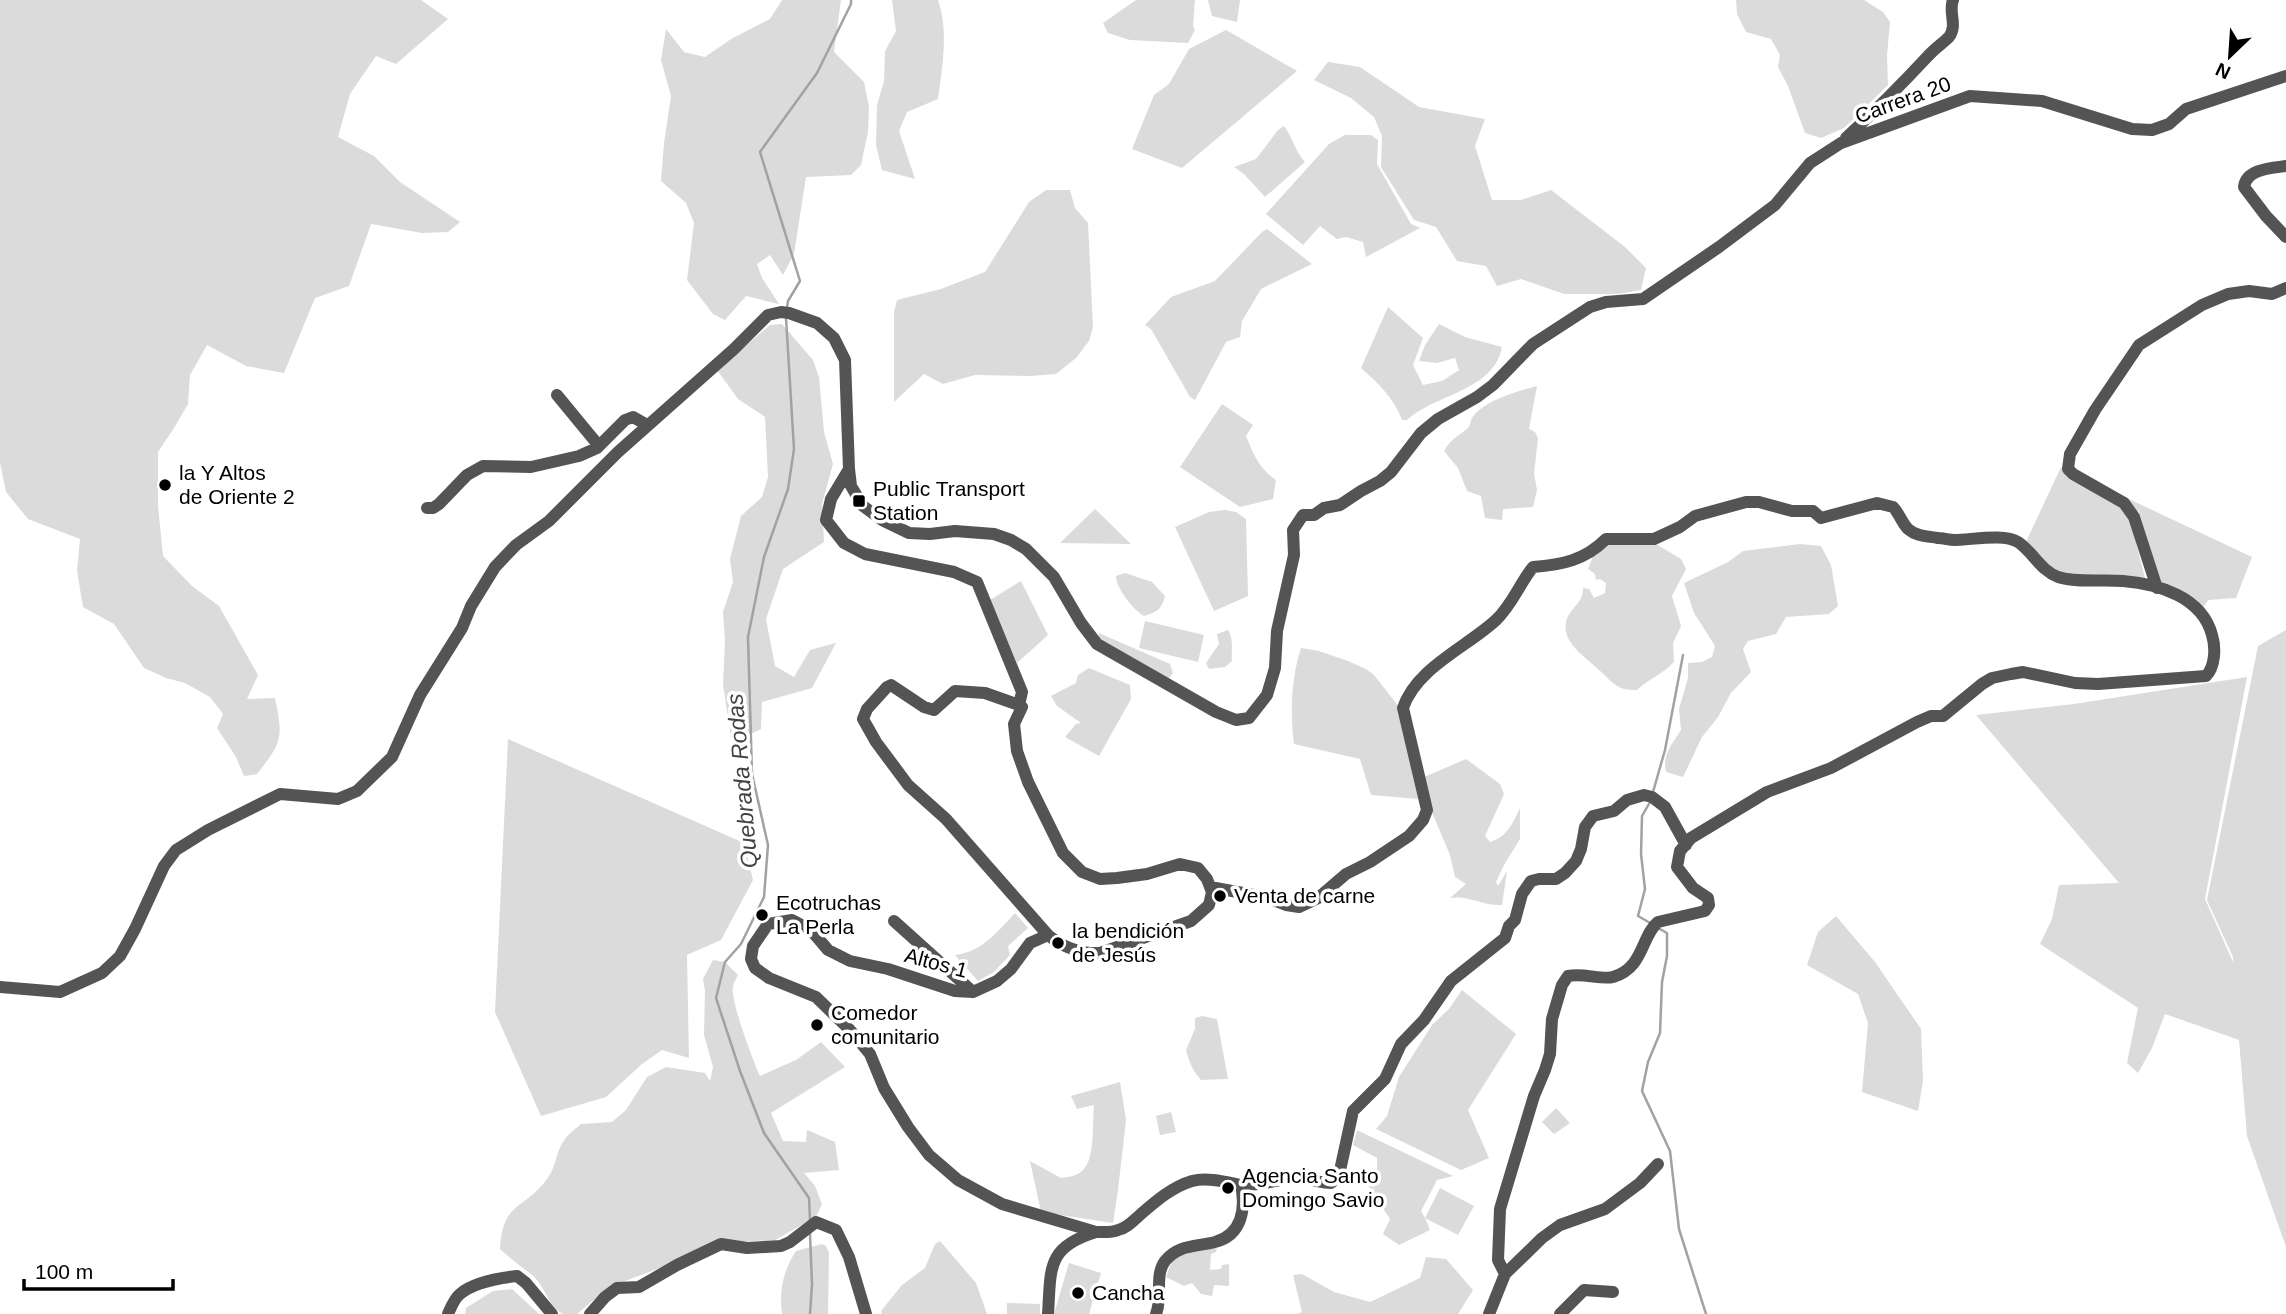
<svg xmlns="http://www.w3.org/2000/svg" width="2286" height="1314" viewBox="0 0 2286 1314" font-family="Helvetica,sans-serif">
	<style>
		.green { fill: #dbdbdb }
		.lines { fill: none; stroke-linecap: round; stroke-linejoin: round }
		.stream { stroke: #a2a2a2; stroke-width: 2.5 }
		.street { stroke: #545454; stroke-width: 12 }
		.poi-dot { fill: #000; stroke: #fff; stroke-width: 2.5 }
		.labels { text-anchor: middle; stroke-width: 7; stroke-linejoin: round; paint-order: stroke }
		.street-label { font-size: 21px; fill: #000; stroke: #fff }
		.poi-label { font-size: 21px; fill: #000; stroke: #fff; text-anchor: start }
		.water-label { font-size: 23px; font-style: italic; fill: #434343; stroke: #fff }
	</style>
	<rect width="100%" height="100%" fill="#fff"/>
	<!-- green -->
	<path class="green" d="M 0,0 L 421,0 L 448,19 L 396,64 L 376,56 L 350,94 L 338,137 L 374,156 L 400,182 L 460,222 L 448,232 L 422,233 L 371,224 L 349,286 L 315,298 L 284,373 L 246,366 L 207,345 L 190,375 L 188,404 L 174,428 L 158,452 L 158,506 L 163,556 L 192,586 L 219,606 L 258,675 L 247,699 L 275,698 C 283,738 283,741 257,774 L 244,776 L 236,757 L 217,728 L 223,714 L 210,697 L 185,683 L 166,678 L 144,668 L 114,624 L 83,607 L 77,571 L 80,539 L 28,519 L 6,492 L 0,463 Z
		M 782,0 L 841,0 L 834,52 L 864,82 L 869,107 L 868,132 L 861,165 L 851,175 L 806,177 L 794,254 L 783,275 L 770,255 L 757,264 L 762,278 L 779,304 L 746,296 L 725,320 L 713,314 L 687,280 L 694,223 L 686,203 L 661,181 L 664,143 L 671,96 L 661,60 L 666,29 L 684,52 L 705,57 L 731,39 L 770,19 Z
		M 892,0 L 938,0 C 949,32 942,67 938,99 L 907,112 L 899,131 L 915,179 L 882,170 L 876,145 L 877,105 L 884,81 L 885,51 L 896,31 Z
		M 1136,0 L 1195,0 L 1193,26 L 1195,30 L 1188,43 L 1130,40 L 1108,33 L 1103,23 Z
		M 1208,0 L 1240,0 L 1237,22 L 1212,16 Z
		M 1736,0 L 1864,0 L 1883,12 L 1890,22 L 1887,55 L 1888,85 L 1844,128 L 1821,138 L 1805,133 L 1788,86 L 1778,67 L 1780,55 L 1771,39 L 1746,32 L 1737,14 Z
		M 1226,30 L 1297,71 L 1182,168 L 1132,149 L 1154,95 L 1169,84 L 1189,49 Z
		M 1328,62 L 1360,67 L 1419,107 L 1485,119 L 1475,146 L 1492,200 L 1521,200 L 1551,190 L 1625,247 L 1646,268 L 1641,290 L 1618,294 L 1564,294 L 1521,279 L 1497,286 L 1486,266 L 1457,261 L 1436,227 L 1414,220 L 1381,167 L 1382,136 L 1374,117 L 1351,98 L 1314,80 Z
		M 1284,126 C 1293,138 1295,151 1305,162 L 1265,197 L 1244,174 L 1234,167 L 1256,159 L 1278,130 Z
		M 1345,135 L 1371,135 L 1378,140 L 1377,164 L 1411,224 L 1420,228 L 1366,257 L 1363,242 L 1346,237 L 1337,239 L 1320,226 L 1303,245 L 1266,214 L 1329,144 Z
		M 1046,190 L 1070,190 L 1075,208 L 1088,223 L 1093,327 L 1089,341 L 1076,358 L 1056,374 L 1030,376 L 975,375 L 943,384 L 924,374 L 894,402 L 894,312 L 897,300 L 941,289 L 985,272 L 1029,202 Z
		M 1267,229 L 1312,264 L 1261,289 L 1242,321 L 1240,337 L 1226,342 L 1195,400 L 1190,397 L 1151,329 L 1145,325 L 1171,297 L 1215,281 L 1262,232 Z
		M 1388,307 L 1423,338 L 1413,365 L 1423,385 L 1442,381 L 1459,370 L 1455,358 L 1437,363 L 1419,361 L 1425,345 L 1439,324 L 1465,337 L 1502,347 C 1494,391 1435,394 1407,420 L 1402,420 C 1394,398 1378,383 1361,368 Z
		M 782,324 L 813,360 L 819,377 L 824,432 L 833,464 L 822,504 L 824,542 L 783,569 L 766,619 L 775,666 L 794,677 L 810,650 L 836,643 L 812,688 L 762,702 L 761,729 L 732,743 L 723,685 L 725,641 L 723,612 L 733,582 L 730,559 L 741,516 L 762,497 L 768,477 L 765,417 L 738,399 L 717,370 L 770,325 Z
		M 1537,386 L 1529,429 L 1535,432 L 1538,438 L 1534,474 L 1537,490 L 1533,507 L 1503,509 L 1502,520 L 1485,518 L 1481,496 L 1467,491 L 1458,468 L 1444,451 C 1451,438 1458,437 1468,428 C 1472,423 1469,423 1472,418 C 1484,400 1518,391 1537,386 Z
		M 1222,404 L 1253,425 L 1246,436 C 1253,453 1259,469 1276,480 L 1273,499 L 1240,507 L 1180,467 Z
		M 2061,467 L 2252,557 L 2236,598 L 2208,600 L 2203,608 L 2160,585 L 2139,519 L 2139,509 L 2133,531 L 2146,582 L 2059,573 L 2025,544 Z
		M 1095,509 L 1131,544 L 1060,543 Z
		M 1225,510 L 1236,512 L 1246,519 L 1248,596 L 1214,611 L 1175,527 L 1209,512 Z
		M 1605,544 L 1656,544 L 1681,559 L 1686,569 L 1672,596 L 1681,626 L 1673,643 L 1674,662 C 1663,674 1648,679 1637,690 C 1632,690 1626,690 1621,688 C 1612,684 1606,676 1599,670 C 1586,657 1562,644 1566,622 C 1569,608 1584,603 1583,588 L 1589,589 L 1594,598 L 1605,593 L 1606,583 L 1600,579 L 1596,580 L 1595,574 L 1588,569 L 1593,556 Z
		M 1800,544 L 1821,546 L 1831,565 L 1838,606 L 1829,614 L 1786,617 L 1776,634 L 1748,641 L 1743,649 L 1751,672 L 1731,693 L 1718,717 L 1702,737 L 1683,777 L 1666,772 C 1662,755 1672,744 1681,730 L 1679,709 L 1688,678 L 1688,663 L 1702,662 L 1712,657 L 1715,646 L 1694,613 L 1684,583 L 1728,562 L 1743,551 Z
		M 1125,573 L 1152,582 L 1165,596 C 1162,609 1157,612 1144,616 C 1133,610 1116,588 1116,576 Z
		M 1021,581 L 1048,635 L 1017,663 L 990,600 Z
		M 1145,621 L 1204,635 L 1198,662 L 1139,648 Z
		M 1228,630 C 1234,639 1231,651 1232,661 L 1225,667 L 1209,669 L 1206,663 L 1219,644 L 1217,634 Z
		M 2286,630 L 2286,1247 L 2247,1136 L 2239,1040 L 2165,1014 L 2152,1048 L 2138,1073 L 2127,1063 L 2138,1008 L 2040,944 L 2052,919 L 2059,885 L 2119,883 L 1976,715 L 2074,704 L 2247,677 L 2205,899 L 2233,962 L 2233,957 L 2207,900 L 2258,646 Z
		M 1099,633 L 1170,664 L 1173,673 L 1168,679 L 1098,641 Z
		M 1301,648 L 1319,651 L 1348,661 L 1366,669 L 1374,675 L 1403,712 L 1418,799 L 1371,795 L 1360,759 L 1294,744 C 1290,712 1291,679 1301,648 Z
		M 1089,668 L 1130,685 L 1131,699 L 1099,756 L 1065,737 L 1076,724 L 1081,723 L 1057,706 L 1051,696 L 1076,683 L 1078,675 Z
		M 508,739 L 744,843 L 753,880 L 721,940 L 687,955 L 689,1058 L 662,1050 L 642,1064 L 606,1097 L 541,1116 L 495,1012 Z
		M 1466,759 L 1500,784 L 1504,794 L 1485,836 L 1490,842 C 1507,837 1513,823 1520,808 L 1520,839 L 1504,865 L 1496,882 L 1498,886 L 1507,871 L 1502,905 C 1482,906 1470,895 1450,898 L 1466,884 L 1455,877 L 1450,855 L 1431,810 L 1424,777 Z
		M 1015,913 L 1028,928 L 1008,946 L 1010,955 L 994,972 L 978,981 L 955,955 C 982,952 997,932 1015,913 Z
		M 1836,916 L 1875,962 L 1921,1029 L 1923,1081 L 1918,1111 L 1862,1092 L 1868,1023 L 1858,994 L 1807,965 L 1818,932 Z
		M 713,960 L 725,962 L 738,975 C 736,979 734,982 733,986 C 730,1001 753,1060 760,1076 L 796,1060 L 821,1042 L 845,1067 L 771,1113 L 783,1141 L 806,1142 L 807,1130 L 835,1142 L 839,1170 L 804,1173 L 815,1186 L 822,1204 L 816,1217 L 775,1240 L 709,1243 L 668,1265 L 609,1287 L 577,1314 L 563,1314 C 547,1305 545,1285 531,1274 C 520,1266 510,1258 500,1249 C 502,1202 524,1210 547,1179 C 556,1168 556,1150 565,1139 C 569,1133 576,1129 581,1124 L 612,1122 L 626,1110 L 647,1077 L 666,1067 L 705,1073 L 710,1081 L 713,1067 L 704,1035 L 705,991 L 703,979 Z
		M 1462,990 L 1516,1034 L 1468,1110 L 1489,1158 L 1461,1170 L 1376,1129 L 1387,1116 L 1399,1077 L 1432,1025 L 1449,1009 Z
		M 1202,1016 L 1217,1019 L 1228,1079 L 1201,1080 C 1193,1071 1189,1062 1186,1050 L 1195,1029 L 1195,1018 Z
		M 1120,1082 L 1126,1120 L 1118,1190 L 1113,1223 L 1041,1212 L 1030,1161 L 1061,1178 C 1068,1177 1077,1176 1082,1171 C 1096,1159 1092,1122 1094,1105 L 1077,1109 L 1071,1096 Z
		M 1556,1108 L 1570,1123 L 1554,1134 L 1542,1122 Z
		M 1171,1112 L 1176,1132 L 1160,1135 L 1156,1116 Z
		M 1357,1130 L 1453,1176 L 1437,1180 L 1421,1211 L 1425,1218 L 1440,1188 L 1474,1206 L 1458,1235 L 1425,1218 L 1430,1230 L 1399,1245 L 1383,1234 L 1390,1219 L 1366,1182 L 1377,1169 L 1377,1158 L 1353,1145 Z
		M 940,1241 L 976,1283 L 987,1314 L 882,1314 L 881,1311 L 902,1285 L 925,1268 L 935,1244 Z
		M 822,1244 L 826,1246 L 829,1253 L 828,1314 L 782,1314 C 779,1290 783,1271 796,1251 Z
		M 1217,1248 L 1216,1252 L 1211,1254 L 1210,1270 L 1221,1269 L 1222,1265 L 1229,1264 L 1229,1286 L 1214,1285 L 1212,1296 L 1201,1294 L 1192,1283 L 1184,1286 L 1166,1277 L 1173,1258 L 1181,1252 Z
		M 1426,1257 L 1446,1259 L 1473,1290 L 1458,1314 L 1297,1314 L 1302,1312 L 1293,1275 L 1302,1274 L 1334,1292 L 1370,1302 L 1420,1278 Z
		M 1069,1263 L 1101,1273 L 1089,1314 L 1054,1314 Z
		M 512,1289 L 539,1314 L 465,1314 L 466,1308 L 493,1291 Z
		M 1007,1303 L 1040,1304 L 1040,1314 L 1007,1314 Z"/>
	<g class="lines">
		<!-- stream -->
		<path class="stream" d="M 787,308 L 788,301 L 800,281 L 760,152 L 817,73 L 851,4 L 851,0
			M 786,318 L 794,449 L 788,489 L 764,557 L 748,637 L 752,774 L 768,845 L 764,897 L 741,944 L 725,962 L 716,998 L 740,1071 L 764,1133 L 809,1198 L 810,1220
			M 1653,792 L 1665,750 L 1683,655
			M 1650,802 L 1642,816 L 1641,854 L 1645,889 L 1638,916 L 1652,924
			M 1658,928 L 1667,933 L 1667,956 L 1662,982 L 1660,1033 L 1648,1062 L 1642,1091 L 1670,1151 L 1679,1229 L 1706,1314
			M 810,1314 L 812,1284 L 810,1234"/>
		<!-- street -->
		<path class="street" d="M 1846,138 C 1875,111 1902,84 1928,56 C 1934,49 1943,43 1949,37 C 1958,25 1948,12 1953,0
			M 2286,166 C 2271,168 2246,169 2244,187 L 2266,216 L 2286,237
			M 557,395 L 599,446
			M 849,469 L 831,499 L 826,520 L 844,543 L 865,554 L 954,572 L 977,582 L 1022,692 L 1019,705 L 1022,707 L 1014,724 L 1017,751 L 1028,782 L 1063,853 L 1082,872 L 1100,879 L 1117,878 L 1147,874 L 1180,864 L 1198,868 L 1207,879 L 1212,892 L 1209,905 L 1191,921 L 1100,953 C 1081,954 1062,947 1048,935 L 1030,943 L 1011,969 L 997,981 L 973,992 L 955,991 L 888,969 L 850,961 L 828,950 L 811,930 L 792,920 L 768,924 L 753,946 L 751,959 L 755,968 L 769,978 L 816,997 L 850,1030 L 870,1054 L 884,1088 L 908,1127 L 929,1155 L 958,1180 L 1002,1204 L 1096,1232 C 1103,1232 1111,1233 1118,1230 C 1127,1228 1134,1220 1141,1214 C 1156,1201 1172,1187 1192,1181 C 1207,1177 1226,1182 1241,1185 C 1246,1209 1242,1235 1215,1242 C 1196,1247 1179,1244 1165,1261 C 1154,1276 1163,1297 1156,1314
			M 427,508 L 433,508 L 439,504 L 467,475 L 483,466 L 531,467 L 579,456 L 597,448 L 625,420 L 633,417 L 647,425
			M 2157,588 L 2134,517 L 2124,503 L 2073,474 L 2068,469 L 2070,454 L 2095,410 L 2139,345 L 2202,305 L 2228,294 L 2249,291 L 2272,294 L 2286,288
			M 1019,705 L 985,693 L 955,691 L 934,710 L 924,707 L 891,685 L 887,687 L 867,709 L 863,719 L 876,742 L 908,785 L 946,819 L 1048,935
			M 1210,887 L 1265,897 L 1286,905 L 1299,907 L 1318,898 L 1346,874 L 1370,862 L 1409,836 L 1423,820 L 1427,810 L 1403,708 C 1416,668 1467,647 1496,620 C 1512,605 1520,583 1533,567 C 1562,565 1585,560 1606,539 L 1654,539 L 1680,527 L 1695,516 L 1746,502 L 1759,502 L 1792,511 L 1813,511 L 1821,518 L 1877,503 L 1893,507 C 1899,513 1902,523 1908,529 C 1917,537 1928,536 1938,538 C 1944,538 1949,540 1954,540 C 1971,540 2004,533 2018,542 C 2033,552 2040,570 2058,577 C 2078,583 2102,579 2123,581 C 2159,584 2202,597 2212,635 C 2216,648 2215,667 2206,676 L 2098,684 L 2075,683 L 2023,672 L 2011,674 L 1992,678 L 1982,684 L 1943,716 L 1931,716 L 1917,722 L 1831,768 L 1767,792 L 1691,838 L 1680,851 L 1677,867 L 1693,888 L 1708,898 L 1709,905 L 1705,911 L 1658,922 C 1641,936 1644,968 1613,977 C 1602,980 1584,973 1568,976 L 1562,985 L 1552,1019 L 1550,1054 L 1545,1070 L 1534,1096 L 1500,1209 L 1498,1260 L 1505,1274 L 1489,1314
			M 894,921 L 973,992
			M 0,987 L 60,992 L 102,973 L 120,956 L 135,929 L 164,866 L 176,850 L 208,830 L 280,794 L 338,799 L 357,791 L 392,757 L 420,695 L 462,628 L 471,606 L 495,567 L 516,545 L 549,521 L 618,452 L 734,349 L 768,315 L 781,312 L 789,313 L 817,323 L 834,338 L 845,360 L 849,469 L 851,486 L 863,506 L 882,520 L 909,533 L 930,534 L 955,531 L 994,534 L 1011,540 L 1026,549 L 1054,577 L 1081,623 L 1097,644 L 1216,712 L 1236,720 L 1249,718 L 1267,695 L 1275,668 L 1277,631 L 1294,555 L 1293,530 L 1303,515 L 1314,515 L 1324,508 L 1340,505 L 1361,491 L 1380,481 L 1391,472 L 1421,433 L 1438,419 L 1477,397 L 1493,385 L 1533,344 L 1590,307 L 1606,302 L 1643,299 L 1719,247 L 1775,205 L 1810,163 L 1841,143 L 1970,96 L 2042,101 L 2132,129 L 2152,130 L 2169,124 L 2186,109 L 2286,76
			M 1241,1185 C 1261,1186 1278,1179 1297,1178 C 1307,1177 1318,1183 1331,1183 L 1339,1175 L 1353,1111 L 1385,1079 L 1401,1044 L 1424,1020 L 1451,981 L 1505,938 L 1509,926 L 1515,920 L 1522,894 L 1531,881 L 1539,879 L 1556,879 L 1565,873 L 1576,861 L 1581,849 L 1585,827 L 1593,816 L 1614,811 L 1627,800 L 1644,795 L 1652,797 L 1665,807 L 1686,845
			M 1505,1274 L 1542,1238 L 1560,1225 L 1605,1209 L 1640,1183 L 1658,1164
			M 448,1314 C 451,1307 454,1299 460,1294 C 474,1282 499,1278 517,1276 L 526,1283 L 552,1314
			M 590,1314 L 605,1297 L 617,1288 L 639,1287 L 677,1265 L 721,1244 L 747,1248 L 781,1246 L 790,1242 L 816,1222 L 836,1230 L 849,1257 L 866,1314
			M 1048,1314 C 1051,1269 1046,1247 1096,1232
			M 1560,1314 L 1584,1290 L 1613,1292"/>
	</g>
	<!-- markers -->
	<g class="poi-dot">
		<circle cx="165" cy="485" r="7"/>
		<rect x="852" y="494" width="14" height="14" rx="3.5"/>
		<circle cx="1220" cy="896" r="7"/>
		<circle cx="762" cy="915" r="7"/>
		<circle cx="1058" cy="943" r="7"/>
		<circle cx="817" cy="1025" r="7"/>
		<circle cx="1228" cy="1188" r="7"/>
		<circle cx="1078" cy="1293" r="7"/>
	</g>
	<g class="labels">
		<!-- street labels -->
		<g class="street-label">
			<text transform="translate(1903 100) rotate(-20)" y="7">Carrera 20</text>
			<text transform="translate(936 963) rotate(15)" y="7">Altos 1</text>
		</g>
		<!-- poi labels -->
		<g class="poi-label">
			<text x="179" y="480">la Y Altos<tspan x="179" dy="24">de Oriente 2</tspan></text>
			<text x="873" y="496">Public Transport<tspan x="873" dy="24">Station</tspan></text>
			<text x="1234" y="903">Venta de carne</text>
			<text x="776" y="910">Ecotruchas<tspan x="776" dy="24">La Perla</tspan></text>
			<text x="1072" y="938">la bendición<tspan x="1072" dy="24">de Jesús</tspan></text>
			<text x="831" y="1020">Comedor<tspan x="831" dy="24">comunitario</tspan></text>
			<text x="1242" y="1183">Agencia Santo<tspan x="1242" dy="24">Domingo Savio</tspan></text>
			<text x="1092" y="1300">Cancha</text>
		</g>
		<!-- water labels -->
		<g class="water-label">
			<text transform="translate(742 781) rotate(-95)" y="8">Quebrada Rodas</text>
		</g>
	</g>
	<!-- north arrow -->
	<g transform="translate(2230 56) rotate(205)" stroke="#ffffff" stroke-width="5" paint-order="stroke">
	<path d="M0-5L12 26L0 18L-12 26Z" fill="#000000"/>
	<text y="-10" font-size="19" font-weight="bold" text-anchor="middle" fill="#000000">N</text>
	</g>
	<!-- scale -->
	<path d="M24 1279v10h149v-10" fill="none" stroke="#000000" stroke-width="3.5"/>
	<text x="35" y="1279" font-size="21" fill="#000000" stroke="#ffffff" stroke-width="5" paint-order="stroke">100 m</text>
</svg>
